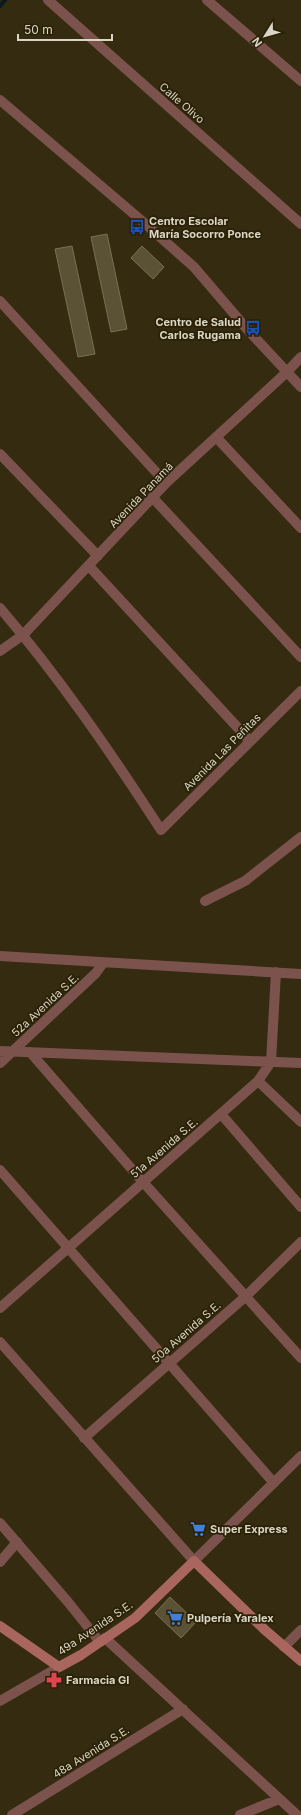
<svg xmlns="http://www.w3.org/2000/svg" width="301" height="1815" viewBox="0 0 301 1815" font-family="Inter,sans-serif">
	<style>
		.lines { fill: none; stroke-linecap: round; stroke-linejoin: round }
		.stream { stroke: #091a20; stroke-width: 4 }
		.building { fill: #5b5135; stroke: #7a7053 }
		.street { stroke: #7c524d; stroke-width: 10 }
		.secondary { stroke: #a9665f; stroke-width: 10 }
		.labels { text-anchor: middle; stroke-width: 3.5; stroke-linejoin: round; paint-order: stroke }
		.street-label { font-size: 11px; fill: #dad5c5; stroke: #2a2106 }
		.poi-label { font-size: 11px; font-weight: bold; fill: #dad5c5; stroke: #2a2106; text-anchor: start }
	</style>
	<rect width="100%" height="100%" fill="#342b10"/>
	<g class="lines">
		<!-- stream -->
		<path class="stream" d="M 0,6 L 5,0"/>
	</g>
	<!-- building -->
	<path class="building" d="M 107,234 L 127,329 L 111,332 L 91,237 Z
		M 72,246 L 95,354 L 78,357 L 55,249 Z
		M 142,246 L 164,267 L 153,279 L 131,258 Z
		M 170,1597 L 196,1622 L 181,1638 L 155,1613 Z"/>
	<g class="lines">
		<!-- street -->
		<path class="street" d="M 48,0 L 301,224
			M 207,0 L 301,81
			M 0,100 L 142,221 L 194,267 L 247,329 L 301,387
			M 0,301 L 166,483
			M 216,437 L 301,528
			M 0,454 L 98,556
			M 153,498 L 301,657
			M 89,566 L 250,741
			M 0,608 C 60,678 111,753 161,830 L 301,691
			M 0,651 L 23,635 L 166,483 L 287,372 L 301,357
			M 205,901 L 245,881 L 301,837
			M 0,956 L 301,974
			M 0,1051 L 301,1063
			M 30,1052 L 143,1182 L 301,1358
			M 0,1063 L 96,973 L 103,963
			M 258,1081 L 301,1122
			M 221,1114 L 301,1207
			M 0,1170 L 274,1483
			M 0,1308 L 258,1081 L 271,1062 L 276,972
			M 0,1342 L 194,1561 L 301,1456
			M 84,1438 L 245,1297 L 301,1242
			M 0,1523 L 68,1602 L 100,1642
			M 0,1562 L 17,1542
			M 105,1638 L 297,1815
			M 284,1647 L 301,1630
			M 0,1701 L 59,1667
			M 12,1815 L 183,1709
			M 240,1815 L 279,1799"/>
		<!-- secondary -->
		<path class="secondary" d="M 0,1626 L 59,1667 L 81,1655 L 135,1618 L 194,1561 L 265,1630 L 301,1661"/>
	</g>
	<!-- icons -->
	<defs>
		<symbol id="bus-bare" viewBox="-9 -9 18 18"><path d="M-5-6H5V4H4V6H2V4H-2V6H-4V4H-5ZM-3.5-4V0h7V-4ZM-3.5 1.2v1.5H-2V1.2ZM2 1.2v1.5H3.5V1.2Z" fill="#1a4fb4" stroke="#2a2106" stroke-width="2.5" paint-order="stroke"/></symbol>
		<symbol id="supermarket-bare" viewBox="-9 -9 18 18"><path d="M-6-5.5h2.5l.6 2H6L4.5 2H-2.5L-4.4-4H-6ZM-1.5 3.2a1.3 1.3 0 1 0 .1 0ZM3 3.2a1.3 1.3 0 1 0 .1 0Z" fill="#3f7fe0" stroke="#2a2106" stroke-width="2.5" paint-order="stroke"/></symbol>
		<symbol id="pharmacy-bare" viewBox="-9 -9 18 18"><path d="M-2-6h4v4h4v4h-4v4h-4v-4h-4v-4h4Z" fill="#e0444e" stroke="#2a2106" stroke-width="2.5" paint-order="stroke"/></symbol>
	</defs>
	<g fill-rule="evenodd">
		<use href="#bus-bare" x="126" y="216" width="22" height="22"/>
		<use href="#bus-bare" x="242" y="317" width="22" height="22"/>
		<use href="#supermarket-bare" x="187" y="1518" width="22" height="22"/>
		<use href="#supermarket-bare" x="164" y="1607" width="22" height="22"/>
		<use href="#pharmacy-bare" x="43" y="1669" width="22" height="22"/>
	</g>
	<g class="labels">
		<!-- street labels -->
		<g class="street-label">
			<text transform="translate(182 103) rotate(41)" y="4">Calle Olivo</text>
			<text transform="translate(141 495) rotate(-46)" y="4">Avenida Panamá</text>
			<text transform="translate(222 752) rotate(-45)" y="4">Avenida Las Peñitas</text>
			<text transform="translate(45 1005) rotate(-43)" y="4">52a Avenida S.E.</text>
			<text transform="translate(164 1148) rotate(-41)" y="4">51a Avenida S.E.</text>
			<text transform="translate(186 1332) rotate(-41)" y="4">50a Avenida S.E.</text>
			<text transform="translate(95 1628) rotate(-34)" y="4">49a Avenida S.E.</text>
			<text transform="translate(91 1752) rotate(-32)" y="4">48a Avenida S.E.</text>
		</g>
		<!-- poi labels -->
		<g class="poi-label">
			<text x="149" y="225">Centro Escolar<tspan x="149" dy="13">María Socorro Ponce</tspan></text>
			<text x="241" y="326" text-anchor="end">Centro de Salud<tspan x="241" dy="13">Carlos Rugama</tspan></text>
			<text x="210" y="1533">Super Express</text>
			<text x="187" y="1622">Pulpería Yaralex</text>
			<text x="66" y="1684">Farmacia GI</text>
		</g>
	</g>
	<!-- north arrow -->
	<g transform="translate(265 36) rotate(233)" stroke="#2a2106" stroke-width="3" paint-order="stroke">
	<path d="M0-3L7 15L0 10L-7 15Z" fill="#dad5c5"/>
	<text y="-6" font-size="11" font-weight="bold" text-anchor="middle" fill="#dad5c5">N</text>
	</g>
	<!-- scale -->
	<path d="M18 34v6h94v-6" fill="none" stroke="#dad5c5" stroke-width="2"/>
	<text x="24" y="34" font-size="12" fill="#dad5c5" stroke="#2a2106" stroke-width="3" paint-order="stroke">50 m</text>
</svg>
